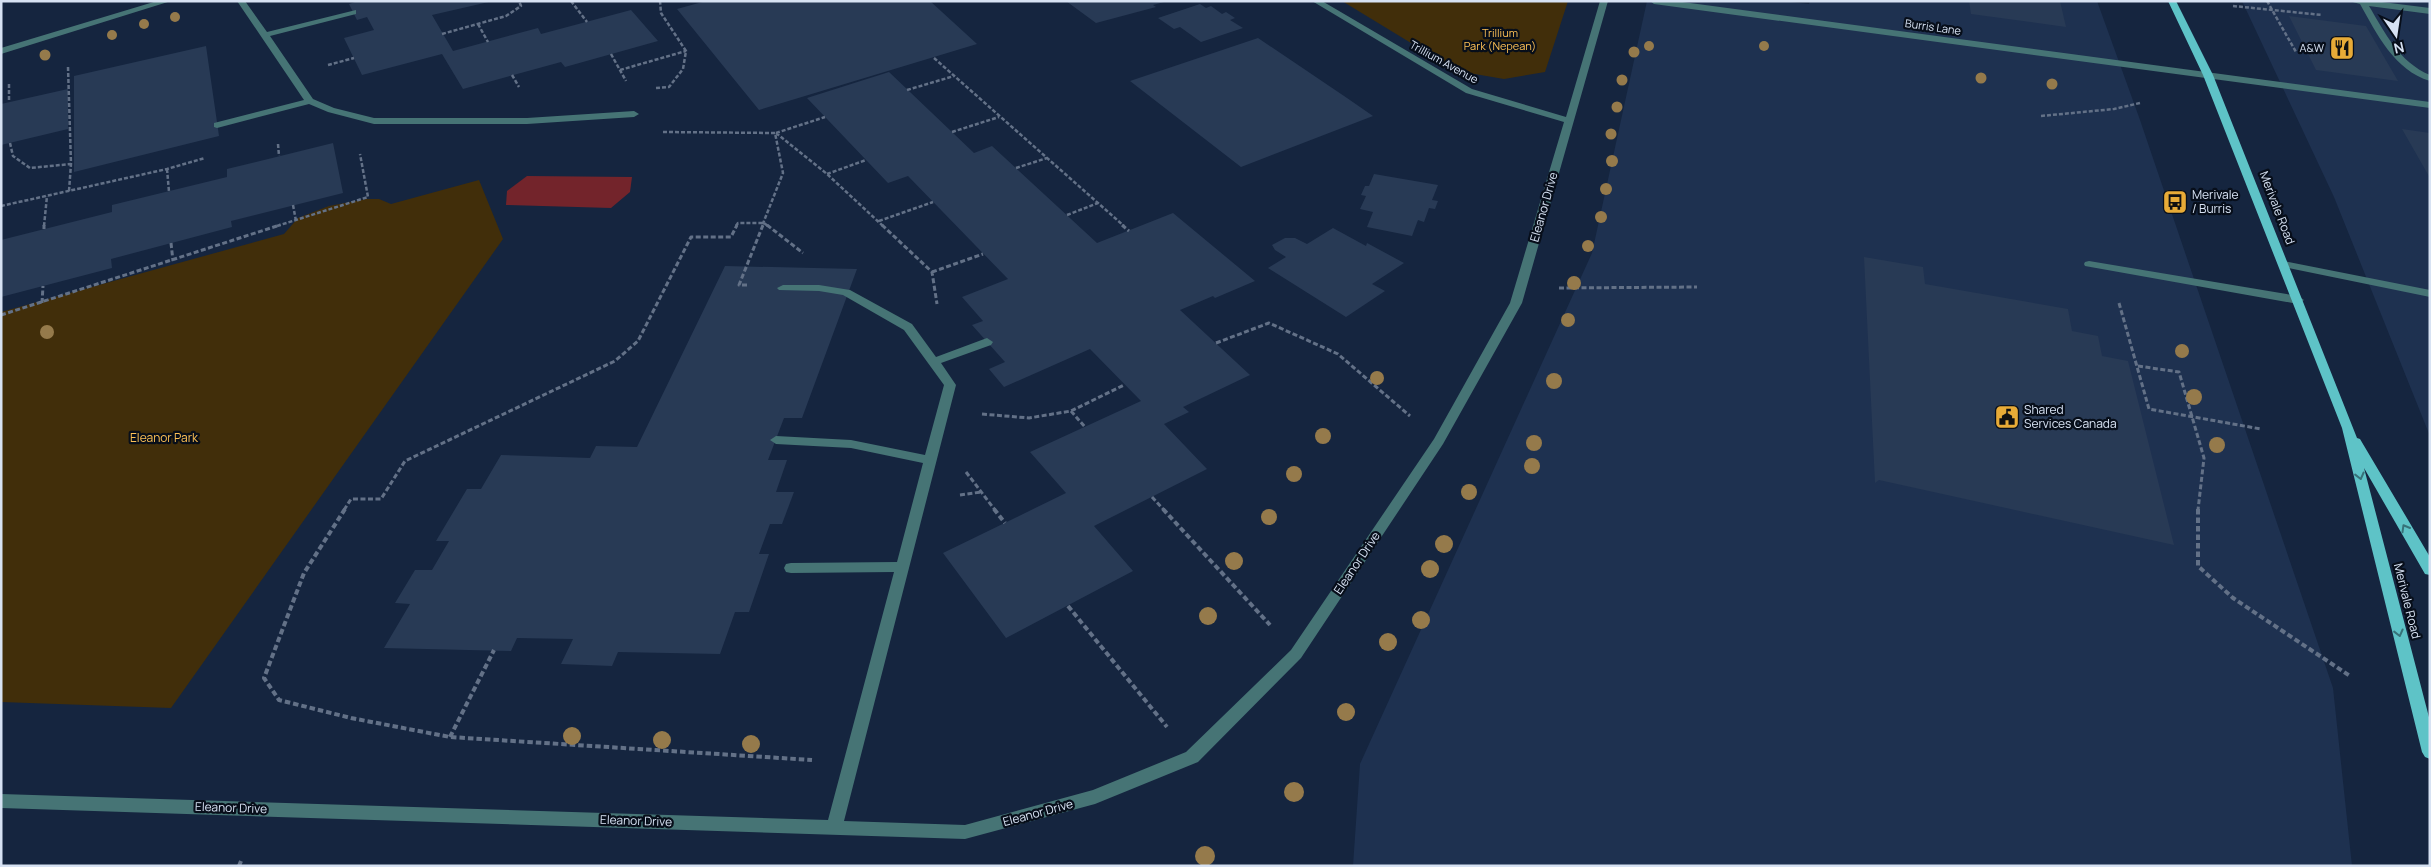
<svg xmlns="http://www.w3.org/2000/svg" width="2431" height="867" viewBox="0 0 2431 867" font-family="Manrope,sans-serif">
	<style>
		.built { fill: #1e3150 }
		.green { fill: #412e0a }
		.water { fill: #73242b }
		.building { fill: #283a55 }
		.lines { fill: none; stroke-linecap: round; stroke-linejoin: round }
		.path-far2 { stroke: #637187; stroke-width: 2.5; stroke-dasharray: 4 2; stroke-linecap: butt }
		.path-far1 { stroke: #637187; stroke-width: 3; stroke-dasharray: 5 2.5; stroke-linecap: butt }
		.path { stroke: #637187; stroke-width: 4; stroke-dasharray: 5.5 3; stroke-linecap: butt }
		.minor { fill: #467475; fill-rule: evenodd }
		.major { fill: #5ec3c7; fill-rule: evenodd }
		.tree { fill: #957a4b }
		.oneway { stroke: #377279 }
		.labels { text-anchor: middle; stroke-width: 4.5; stroke-linejoin: round; paint-order: stroke }
		.far-street-label { font-size: 11px; fill: #d7e2f3; stroke: #070e1a }
		.far-park-label { font-size: 11px; fill: #fdc055; stroke: #070e1a }
		.far-poi-label { font-size: 11px; fill: #d7e2f3; stroke: #070e1a; text-anchor: end }
		.poi-label { font-size: 12px; fill: #d7e2f3; stroke: #070e1a; text-anchor: start }
		.street-label { font-size: 12px; fill: #d7e2f3; stroke: #070e1a }
		.park-label { font-size: 12px; fill: #fdc055; stroke: #070e1a }
	</style>
	<rect width="100%" height="100%" fill="#15253f"/>
	<!-- built -->
	<path class="built" d="M 1647,1 L 1782,1 L 1809,4 L 1810,1 L 2097,1 L 2140,120 L 2333,688 L 2352,866 L 1353,866 L 1360,764 L 1592,253 Z
		M 2242,1 L 2430,1 L 2430,436 L 2334,197 Z"/>
	<!-- green -->
	<path class="green" d="M 1342,1 L 1568,1 L 1545,72 L 1504,79 L 1457,71 Z
		M 479,180 L 503,239 L 171,708 L 1,702 L 1,312 L 284,234 L 298,218 L 329,206 L 366,199 L 379,199 L 391,204 Z"/>
	<!-- water -->
	<path class="water" d="M 527,176 L 632,177 L 630,192 L 611,208 L 506,205 L 507,191 Z"/>
	<!-- building -->
	<path class="building" d="M 358,1 L 493,1 L 432,15 L 453,51 L 538,28 L 541,34 L 631,10 L 658,41 L 565,67 L 561,62 L 463,89 L 442,54 L 362,75 L 344,38 L 374,30 L 367,17 L 357,20 L 349,4 Z
		M 706,1 L 930,1 L 977,44 L 759,110 L 677,9 Z
		M 1066,1 L 1164,1 L 1164,2 L 1153,5 L 1156,7 L 1096,23 Z
		M 1969,1 L 2060,1 L 2066,27 L 1971,14 Z
		M 1200,4 L 1206,8 L 1211,6 L 1222,14 L 1226,12 L 1235,18 L 1230,20 L 1243,28 L 1201,42 L 1180,27 L 1174,29 L 1158,18 Z
		M 2289,16 L 2366,26 L 2398,81 L 2316,70 Z
		M 1258,38 L 1347,98 L 1373,116 L 1241,167 L 1130,81 Z
		M 206,46 L 219,136 L 74,172 L 74,76 Z
		M 889,72 L 974,153 L 992,146 L 1097,243 L 1173,213 L 1255,281 L 1215,298 L 1213,296 L 1180,310 L 1250,375 L 1183,407 L 1189,412 L 1164,424 L 1207,469 L 1094,526 L 1133,571 L 1006,638 L 943,553 L 1066,493 L 1030,452 L 1141,401 L 1090,349 L 1004,387 L 989,369 L 1005,362 L 972,325 L 983,321 L 962,297 L 1008,279 L 908,176 L 888,183 L 807,98 Z
		M 68,89 L 68,129 L 1,145 L 1,104 Z
		M 2402,129 L 2430,133 L 2430,178 Z
		M 333,143 L 343,193 L 231,221 L 232,227 L 111,259 L 112,268 L 1,297 L 1,240 L 112,212 L 112,205 L 227,177 L 227,169 Z
		M 1374,174 L 1438,185 L 1432,200 L 1438,201 L 1435,209 L 1429,208 L 1424,222 L 1418,220 L 1412,236 L 1367,227 L 1373,212 L 1360,209 L 1366,196 L 1361,195 L 1365,186 L 1369,186 Z
		M 1333,228 L 1366,246 L 1367,243 L 1404,263 L 1372,284 L 1385,291 L 1346,317 L 1268,268 L 1286,257 L 1275,250 L 1272,245 L 1285,238 L 1295,238 L 1307,244 Z
		M 1864,257 L 1923,267 L 1925,284 L 2068,309 L 2072,331 L 2098,336 L 2102,356 L 2128,361 L 2174,545 L 1879,480 L 1875,483 Z
		M 725,266 L 857,269 L 802,418 L 784,418 L 768,460 L 787,460 L 776,492 L 794,492 L 782,524 L 770,524 L 759,554 L 769,554 L 749,612 L 735,612 L 720,654 L 618,652 L 612,666 L 561,664 L 573,639 L 517,638 L 511,651 L 384,648 L 410,604 L 395,603 L 415,570 L 432,570 L 449,541 L 436,541 L 467,489 L 481,489 L 501,455 L 590,458 L 596,446 L 637,447 Z"/>
	<g class="lines">
		<!-- path-far2 -->
		<path class="path-far2" d="M 571,1 L 587,22
			M 2267,1 L 2296,52
			M 2233,6 L 2322,15
			M 478,24 L 488,42
			M 442,34 L 506,16 L 521,6 L 519,1
			M 611,54 L 626,81
			M 934,58 L 1124,226
			M 328,65 L 354,58
			M 68,67 L 71,164 L 69,191
			M 620,70 L 686,51
			M 512,75 L 519,87
			M 9,84 L 9,102
			M 656,88 L 669,87 L 683,69 L 686,51 L 661,13 L 660,1
			M 907,90 L 954,76
			M 2041,116 L 2114,109 L 2140,103
			M 663,132 L 775,133 L 783,173 L 762,226
			M 952,132 L 999,117
			M 776,133 L 827,174 L 883,226
			M 776,133 L 825,117
			M 10,143 L 13,156 L 30,168 L 71,164
			M 278,144 L 279,156
			M 1016,168 L 1047,158
			M 167,169 L 169,192
			M 827,174 L 866,160
			M 293,205 L 296,221
			M 1,206 L 167,169 L 205,158
			M 1067,215 L 1098,203
			M 879,221 L 933,202
			M 44,226 L 47,196
			M 277,226 L 368,197 L 360,154
			M 736,226 L 738,223 L 764,223 L 768,226"/>
		<!-- path-far1 -->
		<path class="path-far1" d="M 767,225 L 803,253
			M 882,225 L 932,272 L 937,304
			M 1122,225 L 1129,231
			M 44,229 L 44,225
			M 171,243 L 173,261
			M 932,272 L 983,254
			M 747,285 L 739,285 L 763,225
			M 1559,288 L 1697,287
			M 42,303 L 43,286
			M 2119,303 L 2149,409 L 2261,429
			M 1,315 L 280,225
			M 1216,343 L 1269,323 L 1338,354 L 1410,416
			M 2138,366 L 2179,372 L 2204,458 L 2198,510
			M 1071,411 L 1085,427
			M 982,414 L 1029,418 L 1071,411 L 1124,385
			M 966,472 L 995,510
			M 960,495 L 981,492
			M 1152,497 L 1164,510
			M 344,510 L 351,499 L 381,499 L 405,461 L 615,361 L 638,341 L 691,237 L 731,237 L 737,225"/>
		<!-- path -->
		<path class="path" d="M 345,509 L 304,573 L 264,678 L 279,700 L 351,718 L 450,737 L 812,760
			M 994,509 L 1005,523
			M 1163,509 L 1270,625
			M 2198,509 L 2198,566 L 2233,598 L 2350,676
			M 1068,606 L 1167,727
			M 450,737 L 494,650
			M 239,866 L 241,861"/>
		<!-- minor -->
		<path class="minor" d="M 157,1 L 171,1 L 1,54 L 1,48 Z
			M 237,1 L 245,1 L 267,32 L 356,10 L 356,14 L 270,36 L 313,99 L 334,108 L 374,118 L 527,118 L 634,111 L 639,114 L 634,117 L 527,124 L 374,124 L 328,112 L 309,104 L 217,128 L 214,127 L 214,123 L 304,100 Z
			M 1312,1 L 1322,1 L 1472,89 L 1566,117 L 1600,1 L 1608,1 L 1522,303 L 1443,444 L 1301,658 L 1198,762 L 1095,804 L 965,839 L 1,808 L 1,794 L 828,820 L 894,572 L 791,573 L 786,572 L 784,568 L 786,564 L 791,563 L 897,562 L 923,463 L 851,448 L 776,444 L 770,440 L 776,436 L 851,440 L 925,455 L 944,385 L 904,330 L 843,295 L 819,291 L 779,290 L 777,288 L 783,285 L 819,285 L 850,290 L 912,324 L 936,357 L 987,338 L 993,342 L 991,345 L 941,363 L 956,385 L 844,821 L 965,825 L 1093,790 L 1186,752 L 1291,650 L 1434,439 L 1510,303 L 1564,122 L 1466,93 Z
			M 1650,1 L 1675,1 L 2430,102 L 2430,108 L 1654,4 Z
			M 2349,1 L 2374,1 L 2430,8 L 2430,14 L 2369,6 C 2385,33 2399,62 2430,75 L 2430,81 C 2394,70 2377,34 2360,4 Z
			M 2089,261 L 2298,296 L 2304,300 L 2298,304 L 2085,266 L 2084,264 L 2085,262 Z
			M 2283,261 L 2430,290 L 2430,297 L 2279,266 L 2278,264 L 2279,262 Z"/>
		<!-- major -->
		<path class="major" d="M 2168,1 L 2176,1 L 2213,75 L 2357,438 L 2360,439 L 2430,557 L 2430,575 L 2425,574 L 2364,468 L 2430,721 L 2430,759 L 2425,757 L 2422,752 L 2342,428 L 2203,75 Z"/>
	</g>
	<!-- trees -->
	<g class="tree">
		<circle cx="175" cy="17" r="5"/>
		<circle cx="144" cy="24" r="5"/>
		<circle cx="112" cy="35" r="5"/>
		<circle cx="1649" cy="46" r="5"/>
		<circle cx="1764" cy="46" r="5"/>
		<circle cx="1634" cy="52" r="5.5"/>
		<circle cx="45" cy="55" r="5.5"/>
		<circle cx="1981" cy="78" r="5.5"/>
		<circle cx="1622" cy="80" r="5.5"/>
		<circle cx="2052" cy="84" r="5.5"/>
		<circle cx="1617" cy="107" r="5.5"/>
		<circle cx="1611" cy="134" r="5.5"/>
		<circle cx="1612" cy="161" r="6"/>
		<circle cx="1606" cy="189" r="6"/>
		<circle cx="1601" cy="217" r="6"/>
		<circle cx="1588" cy="246" r="6"/>
		<circle cx="1574" cy="283" r="7"/>
		<circle cx="1568" cy="320" r="7"/>
		<circle cx="47" cy="332" r="7"/>
		<circle cx="2182" cy="351" r="7"/>
		<circle cx="1377" cy="378" r="7"/>
		<circle cx="1554" cy="381" r="8"/>
		<circle cx="2194" cy="397" r="8"/>
		<circle cx="1323" cy="436" r="8"/>
		<circle cx="1534" cy="443" r="8"/>
		<circle cx="2217" cy="445" r="8"/>
		<circle cx="1532" cy="466" r="8"/>
		<circle cx="1294" cy="474" r="8"/>
		<circle cx="1469" cy="492" r="8"/>
		<circle cx="1269" cy="517" r="8"/>
		<circle cx="1444" cy="544" r="9"/>
		<circle cx="1234" cy="561" r="9"/>
		<circle cx="1430" cy="569" r="9"/>
		<circle cx="1208" cy="616" r="9"/>
		<circle cx="1421" cy="620" r="9"/>
		<circle cx="1388" cy="642" r="9"/>
		<circle cx="1346" cy="712" r="9"/>
		<circle cx="572" cy="736" r="9"/>
		<circle cx="662" cy="740" r="9"/>
		<circle cx="751" cy="744" r="9"/>
		<circle cx="1294" cy="792" r="10"/>
		<circle cx="1205" cy="856" r="10"/>
	</g>
	<!-- one-way arrows -->
	<defs><path id="oneway-chevron" d="M-2-3.5L2.5 0L-2 3.5" fill="none" stroke-width="1.6" stroke-linecap="round" stroke-linejoin="round" transform="scale(1.25)"/></defs>
	<g class="oneway">
		<use href="#oneway-chevron" transform="translate(2360 476) rotate(76)"/>
		<use href="#oneway-chevron" transform="translate(2405 528) rotate(-120)"/>
		<use href="#oneway-chevron" transform="translate(2399 633) rotate(76)"/>
	</g>
	<!-- icons -->
	<defs>
		<symbol id="restaurant-square" viewBox="-11 -11 22 22"><rect x="-9" y="-9" width="18" height="18" rx="4" fill="#e8ab37" stroke="#070e1a"/><path d="M-5-6h1v4h1v-4h1v4h1v-4h1v5L-1.5 .5V6h-2V.5L-5-1ZM5-6V6H3V1.5H1.5Q1.5-4 5-6Z" fill="#111"/></symbol>
		<symbol id="bus-square" viewBox="-11 -11 22 22"><rect x="-9" y="-9" width="18" height="18" rx="4" fill="#e8ab37" stroke="#070e1a"/><path d="M-5-6H5V4H4V6H2V4H-2V6H-4V4H-5ZM-3.5-4V0h7V-4ZM-3.5 1.2v1.5H-2V1.2ZM2 1.2v1.5H3.5V1.2Z" fill="#111"/></symbol>
		<symbol id="civic-square" viewBox="-11 -11 22 22"><rect x="-9" y="-9" width="18" height="18" rx="4" fill="#e8ab37" stroke="#070e1a"/><path d="M-.6-6.5H3V-4.5H.6V-3L4-1V1h2V6H-6V1h2V-1L-.6-3ZM-1.2 2.5V6h2.4V2.5Z" fill="#111"/></symbol>
	</defs>
	<g fill-rule="evenodd">
		<use href="#restaurant-square" x="2328" y="34" width="28" height="28"/>
		<use href="#bus-square" x="2161" y="188" width="28" height="28"/>
		<use href="#civic-square" x="1993" y="403" width="28" height="28"/>
	</g>
	<g class="labels">
		<!-- far-street labels -->
		<g class="far-street-label">
			<text transform="translate(1933 27) rotate(8)" y="4">Burris Lane</text>
			<text transform="translate(1444 62) rotate(29)" y="4">Trillium Avenue</text>
		</g>
		<!-- far-park labels -->
		<g class="far-park-label">
			<text x="1500" y="37">Trillium<tspan x="1500" dy="13">Park (Nepean)</tspan></text>
		</g>
		<!-- far-poi labels -->
		<g class="far-poi-label">
			<text x="2324" y="52">A&amp;W</text>
		</g>
		<!-- poi labels -->
		<g class="poi-label">
			<text x="2192" y="199">Merivale<tspan x="2192" dy="14">/ Burris</tspan></text>
			<text x="2024" y="414">Shared<tspan x="2024" dy="14">Services Canada</tspan></text>
		</g>
		<!-- street labels -->
		<g class="street-label">
			<text transform="translate(1544 207) rotate(-74)" y="4">Eleanor Drive</text>
			<text transform="translate(2277 208) rotate(69)" y="4">Merivale Road</text>
			<text transform="translate(1357 563) rotate(-56)" y="4">Eleanor Drive</text>
			<text transform="translate(2407 601) rotate(76)" y="4">Merivale Road</text>
			<text transform="translate(231 808) rotate(2)" y="4">Eleanor Drive</text>
			<text transform="translate(1038 813) rotate(-15)" y="4">Eleanor Drive</text>
			<text transform="translate(636 821) rotate(2)" y="4">Eleanor Drive</text>
		</g>
		<!-- park labels -->
		<g class="park-label">
			<text x="164" y="442">Eleanor Park</text>
		</g>
	</g>
	<!-- border -->
	<rect width="2431" height="867" fill="none" stroke="#d7e2f3" stroke-width="5"/>
	<!-- north arrow -->
	<g transform="translate(2396 35) rotate(167)" stroke="#070e1a" stroke-width="4" paint-order="stroke">
	<path d="M0-4L9 19L0 12L-9 19Z" fill="#d7e2f3"/>
	<text y="-8" font-size="14" font-weight="bold" text-anchor="middle" fill="#d7e2f3">N</text>
	</g>
</svg>
